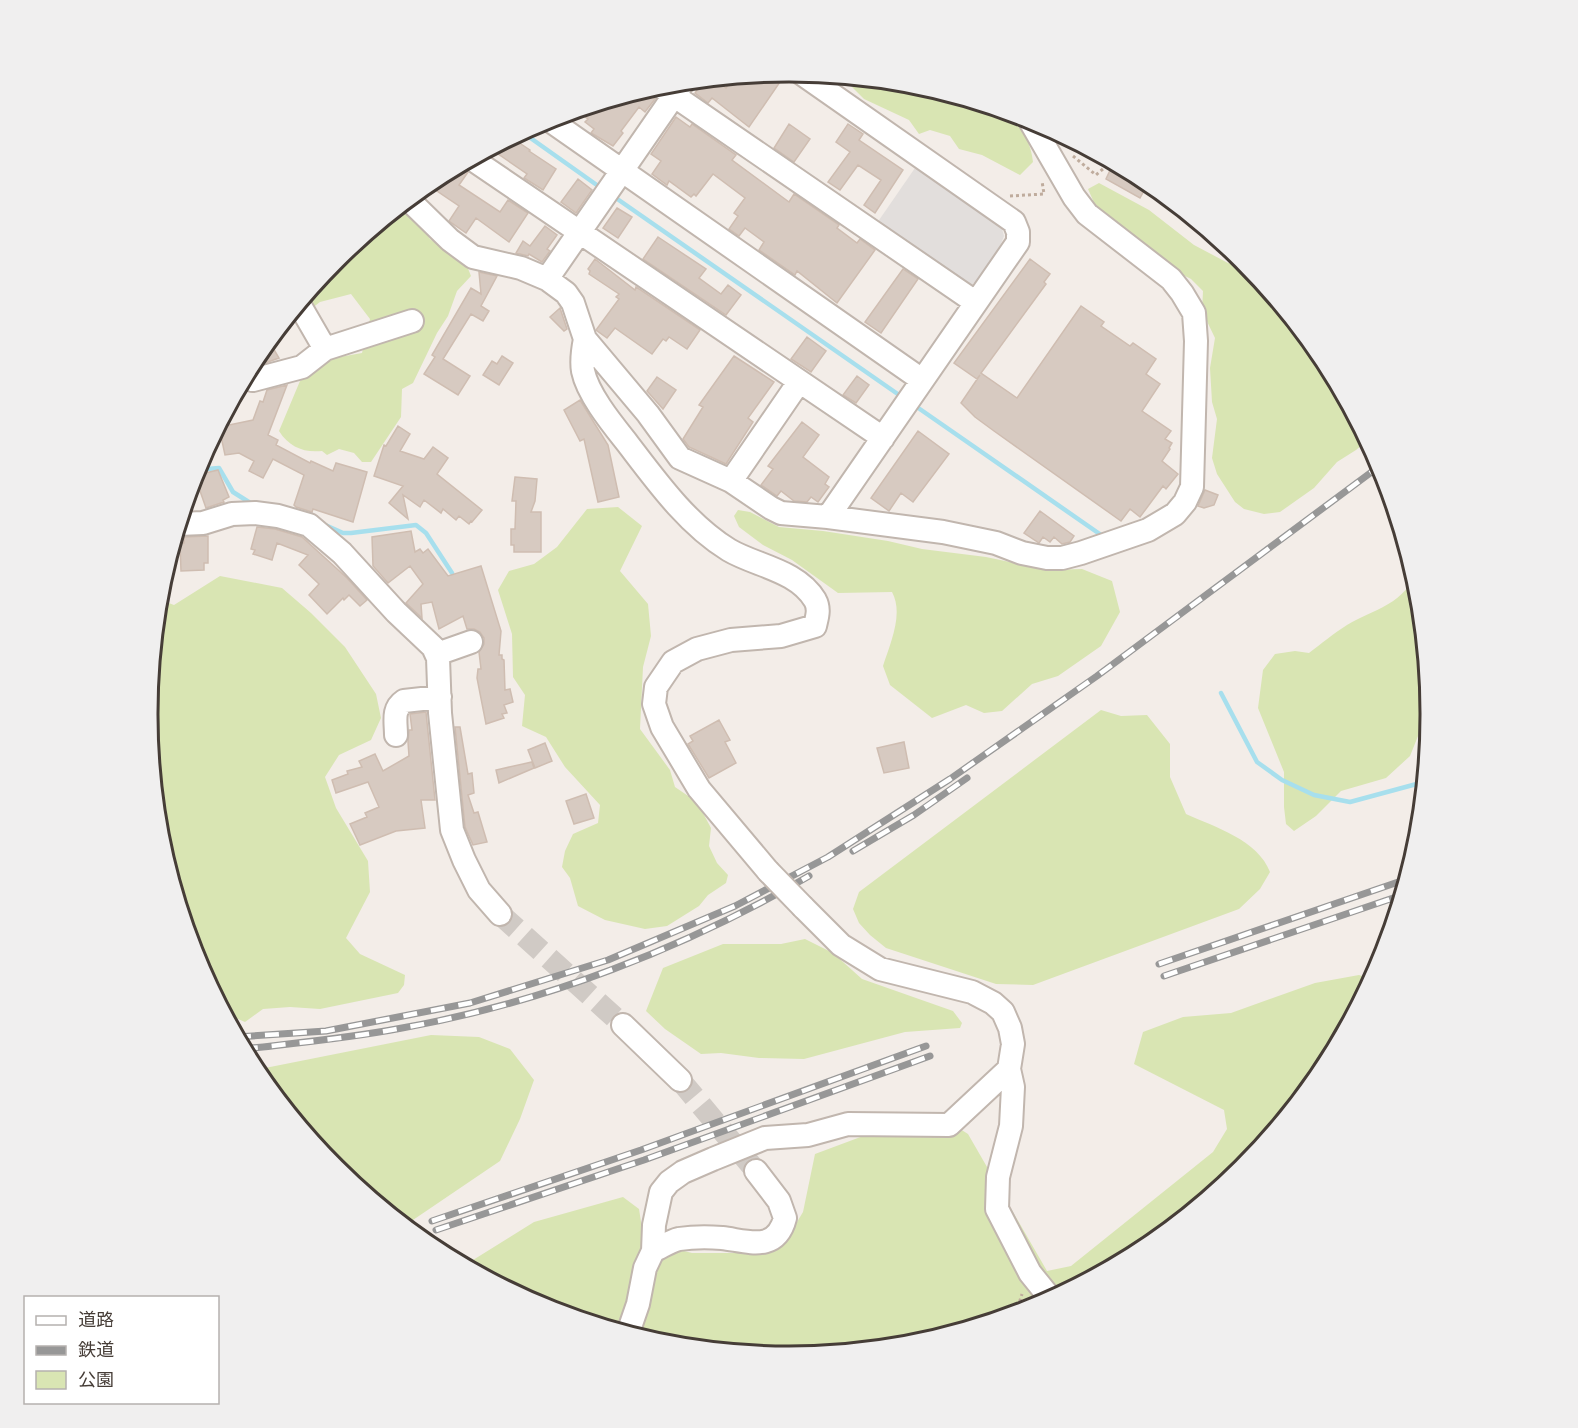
<svg xmlns="http://www.w3.org/2000/svg" width="1578" height="1428" viewBox="0 0 1578 1428" font-family="'Alegreya Sans','Noto Sans JP',sans-serif">
	<style>
		.green { fill: #d9e5b3 }
		.parking { fill: #e2dedc }
		.lines { fill: none; stroke-linecap: round; stroke-linejoin: round }
		.stream { stroke: #a7dfed; stroke-width: 4.5 }
		.building { fill: #d7cac1; stroke: #cfbdb1; stroke-width: 1.5 }
		.minor-tunnel { stroke: #d0cac5; stroke-width: 22; stroke-dasharray: 22 11; stroke-linecap: butt }
		.minor-casing { stroke: #c1b6ae; stroke-width: 26 }
		.path { stroke: #bfac9d; stroke-width: 3; stroke-dasharray: 3 3; stroke-linecap: butt }
		.minor { stroke: #fff; stroke-width: 22 }
		.rail-casing { stroke: #979797; stroke-width: 7 }
		.rail { stroke: #fff; stroke-width: 4.5; stroke-dasharray: 14; stroke-linecap: butt }
		.minor-bridge-casing { stroke: #c1b6ae; stroke-width: 26; stroke-linecap: butt }
		.minor-bridge { stroke: #fff; stroke-width: 22 }
		.rim { fill: none; stroke: #463d37; stroke-width: 3 }
	</style>
	<rect width="100%" height="100%" fill="#f3ede8"/>
	<!-- green -->
	<path class="green" d="M 846,78 L 915,84 L 1015,115 C 1023,130 1031,144 1033,162 L 1020,175 L 982,155 L 959,149 L 950,136 L 930,130 L 919,134 L 909,120 L 864,99 L 845,80 Z
		M 1099,183 L 1149,210 L 1194,245 L 1228,263 L 1250,269 L 1300,330 C 1304,345 1317,363 1330,370 L 1367,441 L 1356,450 L 1337,462 L 1314,488 L 1280,512 L 1264,514 L 1244,509 L 1235,502 L 1217,474 L 1212,458 L 1217,419 L 1212,402 L 1210,368 L 1215,338 L 1202,311 L 1203,291 L 1191,279 L 1169,268 L 1096,207 L 1088,189 Z
		M 398,209 L 418,222 L 430,239 L 467,266 L 471,276 L 457,291 L 448,316 L 437,333 L 413,383 L 402,389 L 401,417 L 371,462 L 362,462 L 354,453 L 339,449 L 327,455 L 322,451 C 304,453 289,447 279,431 L 300,381 L 322,363 L 334,358 L 362,353 L 370,319 L 351,294 L 320,302 L 307,312 L 291,314 L 335,260 Z
		M 618,507 L 642,526 L 620,571 L 648,604 L 651,636 L 643,667 L 640,729 L 670,770 L 675,787 L 697,802 L 711,828 L 709,846 L 717,863 L 728,875 L 726,883 L 708,895 L 699,906 L 667,926 L 645,929 L 605,920 L 578,906 L 570,878 L 562,867 L 565,851 L 573,834 L 598,823 L 600,805 L 565,767 L 546,737 L 522,726 L 525,695 L 513,677 L 512,634 L 498,590 L 509,571 L 534,564 L 557,547 L 587,509 Z
		M 738,510 L 750,512 L 779,527 L 823,531 L 888,541 L 922,549 L 986,557 L 1048,570 L 1082,569 L 1112,581 L 1120,612 L 1101,646 L 1058,676 L 1032,684 L 1002,711 L 984,713 L 966,705 L 932,718 L 890,685 L 883,666 C 890,644 904,614 892,592 L 838,593 L 792,560 L 763,545 L 739,527 L 734,516 Z
		M 1413,570 L 1419,589 L 1429,699 L 1420,731 L 1410,756 L 1386,778 L 1341,791 L 1316,816 L 1294,831 L 1286,824 L 1284,807 L 1284,772 L 1258,708 L 1263,670 L 1275,654 L 1295,651 L 1309,653 C 1321,644 1334,633 1347,625 C 1369,611 1412,602 1413,570 Z
		M 220,576 L 282,588 L 311,613 L 345,647 L 376,694 L 381,718 L 371,740 L 339,755 L 325,777 L 336,808 L 368,861 L 370,892 L 346,938 L 360,954 L 405,975 L 404,985 L 398,993 L 320,1009 L 290,1007 L 263,1009 L 245,1022 L 224,1013 L 196,959 L 159,839 L 147,714 L 158,599 L 174,605 Z
		M 1101,710 L 1121,716 L 1147,715 L 1170,744 L 1170,777 L 1186,814 C 1215,827 1258,840 1270,872 L 1260,889 L 1239,909 L 1033,985 L 996,984 L 886,948 L 870,935 L 859,923 L 853,909 L 859,892 Z
		M 805,939 L 833,953 L 862,979 L 953,1011 L 962,1023 L 960,1028 L 905,1032 L 804,1059 L 759,1058 L 721,1053 L 701,1054 L 665,1029 L 646,1011 L 663,968 L 723,944 L 781,944 Z
		M 1359,975 L 1372,979 L 1323,1071 L 1243,1168 L 1145,1248 L 1034,1307 L 914,1344 L 789,1356 L 663,1344 L 543,1307 L 465,1265 L 534,1222 L 623,1197 L 639,1209 L 644,1241 L 692,1253 L 758,1253 L 788,1237 L 803,1212 L 815,1154 L 898,1123 L 941,1117 L 968,1134 L 1047,1271 L 1071,1266 L 1213,1152 L 1227,1129 L 1224,1110 L 1134,1064 L 1143,1032 L 1183,1017 L 1231,1013 L 1315,983 Z
		M 431,1035 L 479,1037 L 510,1049 L 534,1080 L 520,1119 L 500,1161 L 410,1222 L 412,1231 L 335,1168 L 255,1070 Z"/>
	<!-- parking -->
	<path class="parking" d="M 915,168 L 918,168 L 999,224 L 1002,229 L 1004,236 L 1000,246 L 977,281 L 971,285 L 963,286 L 875,226 Z"/>
	<g class="lines">
		<!-- stream -->
		<path class="stream" d="M 522,132 L 601,188
			M 613,196 L 902,397
			M 914,405 L 1104,537
			M 195,470 L 219,468 L 233,492 L 252,504
			M 323,524 L 343,533 L 351,533 L 416,525 L 426,533 L 452,573
			M 1221,693 L 1257,762 L 1282,780 L 1314,795 L 1350,802 L 1424,782"/>
	</g>
	<!-- building -->
	<path class="building" d="M 769,74 L 780,82 L 749,127 L 712,98 L 708,103 L 695,93 L 704,80 L 714,79 L 726,88 L 734,77 Z
		M 645,90 L 655,99 L 645,112 L 639,107 L 621,131 L 623,133 L 613,146 L 591,133 L 594,129 L 585,122 L 588,119 L 577,111 L 619,98 L 624,102 L 629,95 Z
		M 676,117 L 690,127 L 692,124 L 736,155 L 732,160 L 789,202 L 794,194 L 839,225 L 837,228 L 857,243 L 860,239 L 875,250 L 837,303 L 797,271 L 795,275 L 759,250 L 764,242 L 745,228 L 739,236 L 729,229 L 738,216 L 734,213 L 745,198 L 713,174 L 696,196 L 694,194 L 691,197 L 669,181 L 667,185 L 652,174 L 661,161 L 651,154 Z
		M 789,124 L 810,139 L 794,162 L 774,148 Z
		M 848,124 L 863,134 L 859,140 L 903,170 L 875,213 L 864,205 L 881,180 L 858,165 L 840,190 L 828,182 L 850,152 L 836,142 Z
		M 512,138 L 530,150 L 529,151 L 556,169 L 543,190 L 524,178 L 527,174 L 491,149 Z
		M 460,165 L 468,172 L 459,185 L 500,212 L 508,200 L 528,213 L 509,242 L 476,218 L 466,233 L 449,221 L 459,206 L 431,187 L 437,177 Z
		M 1112,166 L 1147,185 L 1140,198 L 1106,179 Z
		M 578,179 L 592,190 L 576,213 L 561,202 Z
		M 617,208 L 632,217 L 618,238 L 603,228 Z
		M 545,226 L 557,235 L 547,249 L 550,251 L 542,262 L 529,254 L 528,256 L 516,253 L 523,241 L 530,246 Z
		M 658,237 L 706,269 L 699,278 L 721,294 L 728,285 L 741,295 L 726,315 L 643,259 Z
		M 595,259 L 635,290 L 636,287 L 700,330 L 687,349 L 669,337 L 666,341 L 663,339 L 652,354 L 615,328 L 607,338 L 596,330 L 619,299 L 616,297 L 619,294 L 589,274 L 590,271 L 588,269 Z
		M 1030,259 L 1050,274 L 1044,282 L 1046,284 L 981,373 L 1017,398 L 1081,306 L 1104,322 L 1101,326 L 1130,346 L 1133,343 L 1156,359 L 1146,374 L 1160,384 L 1142,411 L 1171,431 L 1165,439 L 1172,443 L 1169,448 L 1170,449 L 1162,461 L 1178,474 L 1166,489 L 1163,486 L 1140,517 L 1130,509 L 1121,521 L 994,431 L 975,417 L 961,403 L 980,375 L 977,379 L 954,363 Z
		M 903,269 L 918,279 L 881,333 L 865,322 Z
		M 479,272 L 497,276 L 481,306 L 489,311 L 483,321 L 471,314 L 443,359 L 470,376 L 458,395 L 424,374 L 435,357 L 432,355 L 471,288 L 481,294 Z
		M 560,308 L 567,329 L 564,331 L 550,317 Z
		M 807,337 L 826,351 L 811,372 L 791,359 Z
		M 269,341 L 279,358 L 262,364 L 257,356 Z
		M 502,356 L 513,363 L 499,385 L 483,375 L 492,361 L 497,364 Z
		M 734,356 L 774,382 L 748,418 L 753,422 L 726,464 L 689,447 L 683,439 L 703,407 L 699,405 Z
		M 857,376 L 869,385 L 856,403 L 843,395 Z
		M 657,377 L 676,390 L 663,409 L 647,391 Z
		M 287,385 L 268,435 L 278,440 L 276,445 L 310,463 L 311,461 L 333,471 L 336,463 L 367,472 L 353,522 L 313,509 L 312,512 L 296,507 L 294,505 L 304,475 L 273,459 L 263,478 L 249,471 L 254,461 L 239,453 L 225,455 L 219,427 L 253,420 L 260,401 L 263,402 L 267,390 Z
		M 580,400 L 608,445 L 619,497 L 598,502 L 584,439 L 580,441 L 564,410 Z
		M 802,422 L 819,435 L 803,457 L 829,477 L 825,484 L 829,487 L 818,502 L 811,497 L 807,502 L 794,501 L 781,491 L 777,496 L 761,485 L 773,469 L 768,466 Z
		M 398,426 L 410,434 L 400,451 L 424,459 L 433,447 L 448,458 L 437,474 L 482,510 L 472,522 L 471,521 L 469,524 L 459,516 L 456,520 L 443,509 L 441,513 L 424,500 L 420,507 L 403,495 L 408,519 L 389,503 L 403,486 L 374,476 L 384,445 L 386,446 Z
		M 918,431 L 949,454 L 913,502 L 901,493 L 889,511 L 871,498 Z
		M 218,470 L 229,497 L 223,500 L 224,502 L 206,508 L 199,488 L 196,489 L 192,480 L 193,476 Z
		M 515,477 L 537,479 L 535,501 L 531,512 L 541,512 L 541,552 L 514,552 L 514,545 L 511,545 L 511,529 L 515,529 L 516,501 L 512,501 Z
		M 1205,490 L 1218,495 L 1214,505 L 1204,508 L 1198,506 Z
		M 1040,511 L 1074,536 L 1070,542 L 1062,544 L 1054,537 L 1050,542 L 1043,537 L 1039,543 L 1024,533 Z
		M 257,527 L 275,529 L 302,537 L 347,578 L 367,600 L 360,606 L 349,595 L 344,600 L 343,598 L 327,614 L 309,595 L 319,584 L 299,565 L 308,555 L 277,543 L 272,560 L 253,554 L 255,550 L 251,549 Z
		M 411,531 L 415,552 L 420,549 L 423,553 L 428,549 L 448,576 L 481,566 L 501,631 L 499,655 L 502,655 L 502,659 L 504,660 L 505,690 L 510,689 L 513,702 L 504,705 L 507,713 L 502,714 L 504,718 L 486,724 L 477,678 L 478,669 L 481,669 L 479,652 L 484,644 L 484,638 L 480,632 L 474,629 L 467,629 L 463,616 L 439,629 L 432,602 L 421,604 L 422,618 L 406,603 L 423,584 L 410,566 L 388,583 L 373,566 L 372,537 Z
		M 208,536 L 208,563 L 204,563 L 204,570 L 181,571 L 180,543 L 184,543 L 184,537 Z
		M 426,712 L 435,800 L 421,800 L 425,828 L 396,831 L 360,845 L 350,824 L 367,817 L 365,813 L 379,807 L 368,782 L 336,793 L 332,780 L 348,774 L 347,771 L 362,767 L 359,761 L 375,754 L 383,771 L 409,756 L 408,742 L 409,730 L 412,730 L 410,714 Z
		M 719,720 L 730,740 L 725,742 L 736,763 L 709,778 L 688,744 L 693,741 L 690,736 Z
		M 455,727 L 460,727 L 468,774 L 472,773 L 474,793 L 468,795 L 474,813 L 478,812 L 487,842 L 473,845 L 465,827 Z
		M 904,742 L 909,768 L 884,773 L 877,748 Z
		M 545,743 L 552,761 L 535,768 L 528,750 Z
		M 532,762 L 534,768 L 499,783 L 496,770 Z
		M 586,794 L 594,818 L 574,824 L 566,801 Z"/>
	<g class="lines">
		<!-- minor-tunnel -->
		<path class="minor-tunnel" d="M 500,914 L 623,1025
			M 680,1080 L 756,1171"/>
		<defs>
			<path id="minor" d="M 801,73 L 1014,222 L 1018,232 L 1018,242 L 828,517
				M 660,86 L 975,302
				M 548,119 L 922,380
				M 472,159 L 883,438
				M 409,200 L 450,240 L 473,257 L 521,268 L 547,279 L 566,293 L 573,303 L 585,339 L 648,414 L 680,458 L 731,481 L 771,508 L 781,513 L 828,517 L 943,532 L 996,543 L 1022,553 L 1047,558 L 1062,558 L 1081,553 L 1148,530 L 1175,514 L 1185,502 L 1192,487 L 1196,341 L 1194,313 L 1182,293 L 1171,279 L 1087,214 L 1074,197 L 1029,119
				M 547,279 L 682,84
				M 299,304 L 325,349 L 412,321
				M 585,339 C 583,349 581,360 583,371 C 588,395 613,425 628,444 C 657,482 688,525 729,550 C 756,566 797,570 815,600 C 820,609 817,617 815,626 L 781,636 L 731,640 L 697,649 L 673,662 L 656,687 L 654,704 L 662,727 L 699,789 L 768,871
				M 247,373 L 253,380 L 302,367 L 325,349
				M 731,481 L 799,382
				M 179,524 L 203,523 L 232,514 L 255,513 L 278,516 L 309,525 L 342,553 L 396,612 L 433,647 L 438,658 L 440,713 L 452,830 L 464,860 L 479,890 L 500,914
				M 437,654 L 471,642
				M 396,735 C 396,722 392,709 404,701 L 440,697
				M 803,907 L 841,945 L 880,969 L 972,992 L 993,1003 L 1003,1012 L 1010,1028 L 1013,1044 L 1009,1069 L 1013,1087 L 1011,1126 L 998,1177 L 997,1209 L 1030,1273 L 1051,1299
				M 623,1025 L 680,1080
				M 653,1251 C 662,1247 670,1241 679,1239 C 693,1237 708,1237 722,1238 C 748,1241 776,1253 785,1218 L 779,1201 L 756,1171
				M 628,1333 L 638,1304 L 645,1268 L 653,1251 L 654,1225 L 661,1192 L 669,1182 L 683,1172 L 713,1159 L 765,1138 L 808,1135 L 848,1124 L 949,1125 L 1009,1069"/>
		</defs>
		<!-- minor casing -->
		<use href="#minor" class="minor-casing"/>
		<!-- path -->
		<path class="path" d="M 1073,156 L 1096,175 L 1111,162
			M 1010,196 L 1044,194 L 1042,181
			M 1016,1313 L 1022,1294"/>
		<!-- minor -->
		<use href="#minor" class="minor"/>
		<defs>
			<path id="rail" d="M 853,851 L 914,815 L 967,778
				M 1159,964 L 1407,879
				M 1164,976 L 1402,895
				M 237,1037 L 326,1031 L 470,1003 L 608,960 L 735,906 L 828,857 L 950,779 L 1097,676 L 1381,465
				M 244,1049 C 296,1043 350,1038 402,1028 C 543,1003 685,948 809,876
				M 432,1221 L 641,1150 L 926,1046
				M 436,1230 L 644,1160 L 930,1056"/>
		</defs>
		<!-- rail casing -->
		<use href="#rail" class="rail-casing"/>
		<!-- rail -->
		<use href="#rail" class="rail"/>
		<defs>
			<path id="minor-bridge" d="M 768,871 L 803,907"/>
		</defs>
		<!-- minor-bridge casing -->
		<use href="#minor-bridge" class="minor-bridge-casing"/>
		<!-- minor-bridge -->
		<use href="#minor-bridge" class="minor-bridge"/>
	</g>
	<!-- crop -->
	<path d="M0 0H1578V1428H0ZM789 82H789A631 631 0 0 1 1420 713V715A631 631 0 0 1 789 1346H789A631 631 0 0 1 158 715V713A631 631 0 0 1 789 82Z" fill="#f0efef" fill-rule="evenodd"/>
	<path class="rim" d="M789 82H789A631 631 0 0 1 1420 713V715A631 631 0 0 1 789 1346H789A631 631 0 0 1 158 715V713A631 631 0 0 1 789 82Z"/>
	<!-- legend -->
	<rect x="24" y="1296" width="195" height="108" fill="#ffffff" stroke="#b5b1af" stroke-width="1.5"/>
	<rect x="36" y="1316" width="30" height="9" fill="#ffffff" stroke="#b5b1af" stroke-width="1.5"/>
	<text x="78" y="1326" font-size="18" fill="#463d37">道路</text>
	<rect x="36" y="1346" width="30" height="9" fill="#979797" stroke="#b5b1af" stroke-width="1.5"/>
	<text x="78" y="1356" font-size="18" fill="#463d37">鉄道</text>
	<rect x="36" y="1371" width="30" height="18" fill="#d9e5b3" stroke="#b5b1af" stroke-width="1.5"/>
	<text x="78" y="1386" font-size="18" fill="#463d37">公園</text>
</svg>
